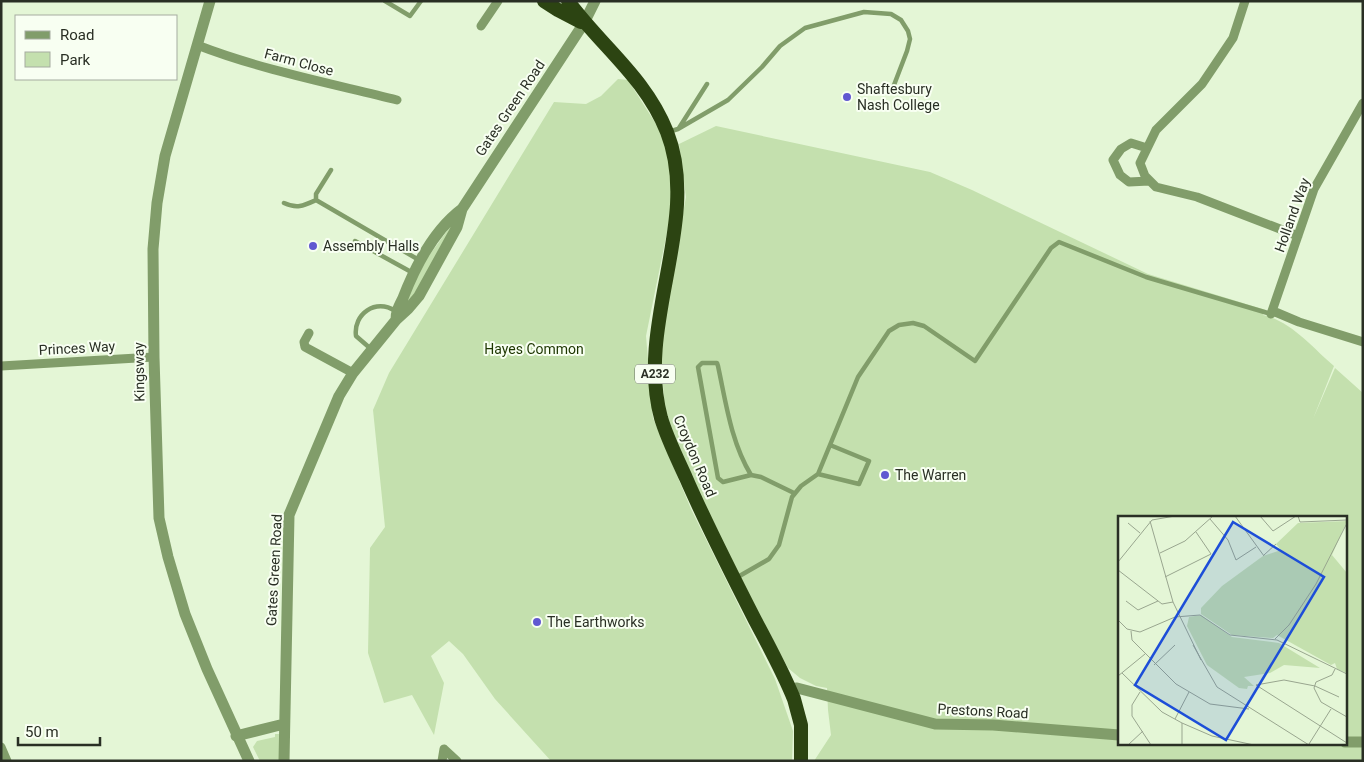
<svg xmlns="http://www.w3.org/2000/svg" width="1364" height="762" viewBox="0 0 1364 762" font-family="Roboto,sans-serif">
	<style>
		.green { fill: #c4e0ae; fill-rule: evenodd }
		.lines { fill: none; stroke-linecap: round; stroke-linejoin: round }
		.service { stroke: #819d6a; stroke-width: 4.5 }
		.minor { stroke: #819d6a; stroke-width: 9 }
		.tertiary { stroke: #819d6a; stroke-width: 11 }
		.trunk { stroke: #2c4412; stroke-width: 14 }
		.poi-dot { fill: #6158d1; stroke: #f8fff2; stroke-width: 2 }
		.labels { text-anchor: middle; stroke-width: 4; stroke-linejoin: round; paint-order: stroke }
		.shield { fill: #f8fff2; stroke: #676d62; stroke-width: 1 }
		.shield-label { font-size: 12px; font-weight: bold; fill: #292f24 }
		.street-label { font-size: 14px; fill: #292f24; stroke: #f8fff2 }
		.poi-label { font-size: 14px; fill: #292f24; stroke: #f8fff2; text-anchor: start }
		.park-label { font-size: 14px; fill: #1d3600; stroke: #f8fff2 }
		.inset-road { fill: none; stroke: #99a68f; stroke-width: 1 }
		.view { fill: #1d4ed8; fill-opacity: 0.15; stroke: #1d4ed8; stroke-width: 2.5 }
		.inset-edge { fill: none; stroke: #292f24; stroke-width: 2.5 }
	</style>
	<rect width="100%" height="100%" fill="#e4f6d6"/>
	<!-- green -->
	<path class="green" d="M 618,79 L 628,80 L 670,146 L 674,198 L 646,336 L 653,418 L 691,509 L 775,679 L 793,731 L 792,761 L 551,761 L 495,699 L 463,654 L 449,641 L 431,656 L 444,683 L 434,735 L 412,695 L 384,703 L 368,653 L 370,548 L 385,527 L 373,410 L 389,373 L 554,102 L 586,104 L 601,96 Z
		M 716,126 L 930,172 L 972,190 L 1148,274 L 1266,310 L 1263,315 C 1291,321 1313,348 1334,366 L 1313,419 L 1335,368 L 1363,393 L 1363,761 L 814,761 L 831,735 L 828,710 L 827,688 L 816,686 L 800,678 L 788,668 L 756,608 L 703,503 L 665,414 L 660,338 L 686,197 L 679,144 ZM 1119,517 L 1345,517 L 1345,743 L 1119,743 Z
		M 452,224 L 454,224 L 423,282 L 404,308 L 418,271 Z
		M 275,734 L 279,734 L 279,761 L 260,761 L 253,747 L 257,741 L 275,737 Z"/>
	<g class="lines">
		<!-- service -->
		<path class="service" d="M 385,1 L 410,16 L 421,1
			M 679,128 L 707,84
			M 668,132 L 678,129 L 728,100 L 762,67 L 780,46 L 805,28 L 864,12 L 891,14 L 901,20 L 908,31 L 910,39 L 907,51 L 894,85
			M 331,170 L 316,194 L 316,200 L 419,260
			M 284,203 C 297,209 303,206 316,200
			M 355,241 L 413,273
			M 371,349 L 356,336 C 353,314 376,298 395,311
			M 830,445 L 858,377 L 889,331 L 899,325 L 913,323 L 924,326 L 975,361 L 1051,248 L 1059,242 L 1146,277 L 1271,314
			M 751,475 C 731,442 726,403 718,366 L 717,363 L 702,363 L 698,367 L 718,478 L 723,482 L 751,475 L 761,477 L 794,493
			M 736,578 L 769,559 L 779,545 L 792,497 L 801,486 L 818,474 L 859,484 L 869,461 L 830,445 L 818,474"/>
		<!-- minor -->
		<path class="minor" d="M 1245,1 L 1233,38 L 1202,84 L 1156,130 L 1140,163 L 1145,176 L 1156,187 L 1197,197 L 1298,236
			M 481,26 L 498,1
			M 197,45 C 262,70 329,83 397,100
			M 1147,148 L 1131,143 L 1121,149 L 1113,160 L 1120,175 L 1129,182 L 1149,181
			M 1273,311 L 1299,322 L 1363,342
			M 1271,314 L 1314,189 L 1363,103
			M 309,333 L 304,342 L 305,347 L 353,373
			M 1,366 L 154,357
			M 1,747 L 7,761
			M 444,749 L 457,761
			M 442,761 L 444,749"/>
		<!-- tertiary -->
		<path class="tertiary" d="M 210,1 L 165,156 L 157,203 L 153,249 L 154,357 L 159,518 L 168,557 L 185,614 L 207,669 L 249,761
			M 396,320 C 396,311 399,306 403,298 C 415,267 434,230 462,209
			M 790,689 L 797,688 L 935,724 L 993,725 L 1119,735
			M 236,736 L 284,724
			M 1345,742 L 1363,742
			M 284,761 L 289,515 L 339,396 L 353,373 L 396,320 L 408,309 L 419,296 L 457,227 L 462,209 L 584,23 L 595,1"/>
		<!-- trunk -->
		<path class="trunk" d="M 544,1 L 558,10 L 581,22
			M 568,1 C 602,47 645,77 667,132 C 702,221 635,323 661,418 C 667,438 677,458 686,478 C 707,526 731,573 755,620 C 769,646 783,672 794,699 L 801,725 L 801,761"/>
	</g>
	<!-- markers -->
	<g class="poi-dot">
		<circle cx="847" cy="97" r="5"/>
		<circle cx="313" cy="246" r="5"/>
		<circle cx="885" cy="475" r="5"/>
		<circle cx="537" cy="622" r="5"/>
	</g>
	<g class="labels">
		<!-- shield labels -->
		<rect class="shield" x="635" y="364.5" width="40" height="19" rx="4"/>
		<g class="shield-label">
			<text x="655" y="378">A232</text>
		</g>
		<!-- street labels -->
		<g class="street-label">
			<text transform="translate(299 62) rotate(15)" y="5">Farm Close</text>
			<text transform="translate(510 108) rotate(-56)" y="5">Gates Green Road</text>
			<text transform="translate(1292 215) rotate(-70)" y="5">Holland Way</text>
			<text transform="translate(77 348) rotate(-3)" y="5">Princes Way</text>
			<text transform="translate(139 372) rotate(-91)" y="5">Kingsway</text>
			<text transform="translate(695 456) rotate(67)" y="5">Croydon Road</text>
			<text transform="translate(274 570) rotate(-87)" y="5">Gates Green Road</text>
			<text transform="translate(983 711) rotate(3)" y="5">Prestons Road</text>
		</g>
		<!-- poi labels -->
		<g class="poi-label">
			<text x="857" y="94">Shaftesbury<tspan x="857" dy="16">Nash College</tspan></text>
			<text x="323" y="251">Assembly Halls</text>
			<text x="895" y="480">The Warren</text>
			<text x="547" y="627">The Earthworks</text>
		</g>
		<!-- park labels -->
		<g class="park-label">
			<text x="534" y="354">Hayes Common</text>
		</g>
	</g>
	<!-- overview -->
	<g transform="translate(1118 516)">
		<rect width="229" height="229" fill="#e4f6d6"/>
		<path d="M 229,5 L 214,39 L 229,57 L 229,157 L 219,153 L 217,147 L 213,149 L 159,119 L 155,122 L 114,119 L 83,98 L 83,92 L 104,70 L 145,40 L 163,34 L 158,28 L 180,7 ZM 83,99 L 114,121 L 161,127 L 202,152 L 166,149 L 152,157 L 126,161 L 136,170 L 130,170 L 129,173 L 121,172 L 89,149 L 69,110 L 71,101 Z" fill="#c4e0ae"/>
		<path class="inset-road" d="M 117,0 L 146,40M 142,0 L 155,15 L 178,0M 180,0 L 182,6 L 229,4M 92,3 L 110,24 L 118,44 L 138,31M 34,4 L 57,0M 32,5 L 55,86 L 83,144M 10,7 L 22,17M 42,37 L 67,25 L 95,0M 146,39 L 158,28M 0,46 L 34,4M 0,54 L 44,88 L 55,86M 47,61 L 93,38 L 78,16M 8,85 L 20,94 L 40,85M 0,104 L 9,113 L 22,116 L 57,101 L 82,99 L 112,119 L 159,124 L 229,158M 13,115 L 14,124 L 58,168 L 92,188 L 131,193M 157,123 L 171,109 L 198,68 L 229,7M 75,129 L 99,171 L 191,229M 36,149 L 57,129M 217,153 L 214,159 L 198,166 L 196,172 L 203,186 L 229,201M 4,157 L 44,196 L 64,207 L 94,220 L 136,229M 0,160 L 27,138M 138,169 L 229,227M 138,169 L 166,164 L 197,170 L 221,181M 22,176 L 14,189 L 14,200 L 33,229M 57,203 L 71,176M 191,228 L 213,193M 10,229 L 25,215M 64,229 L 64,207"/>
		<path class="view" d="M 115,6 L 206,61 L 108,224 L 17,169 Z"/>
		<rect width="229" height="229" class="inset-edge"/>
	</g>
	<!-- border -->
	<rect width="1364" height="762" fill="none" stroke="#292f24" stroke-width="5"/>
	<!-- legend -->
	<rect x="15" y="15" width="162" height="65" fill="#f8fff2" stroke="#a5aca0"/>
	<rect x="25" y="31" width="25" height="8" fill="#819d6a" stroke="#a5aca0"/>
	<text x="60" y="40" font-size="15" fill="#292f24">Road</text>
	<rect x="25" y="52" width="25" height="15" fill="#c4e0ae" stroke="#a5aca0"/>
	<text x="60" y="65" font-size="15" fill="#292f24">Park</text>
	<!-- scale -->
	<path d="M18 737v8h82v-8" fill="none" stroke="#292f24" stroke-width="2.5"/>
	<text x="25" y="737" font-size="15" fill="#292f24" stroke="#f8fff2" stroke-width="4" paint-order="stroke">50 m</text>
</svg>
